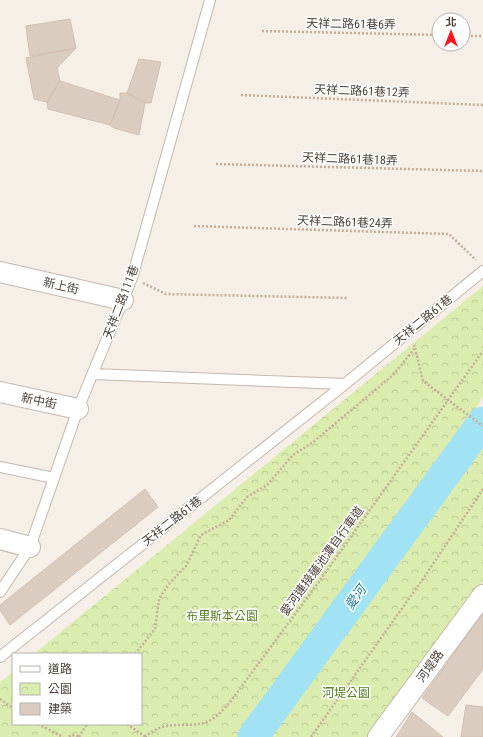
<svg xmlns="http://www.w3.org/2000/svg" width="483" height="737" viewBox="0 0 483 737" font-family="'Roboto Condensed','Noto Sans TC',sans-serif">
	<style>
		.park { fill: url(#park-crowns) }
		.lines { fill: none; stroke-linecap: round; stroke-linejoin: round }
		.river { stroke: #a1e2f5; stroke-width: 31 }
		.building { fill: #dbccc0; stroke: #d3bfb0 }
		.lane-casing { stroke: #c4b8ad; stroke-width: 12 }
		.street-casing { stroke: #c4b8ad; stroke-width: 22 }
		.path { stroke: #c4ae9a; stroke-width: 2.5; stroke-dasharray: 2 2; stroke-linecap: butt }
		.lane { stroke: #fff; stroke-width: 10 }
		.street { stroke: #fff; stroke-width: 20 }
		.labels { text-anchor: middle; stroke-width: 3; stroke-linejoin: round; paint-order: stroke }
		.street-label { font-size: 12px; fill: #493f36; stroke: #fff }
		.park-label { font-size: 12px; fill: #578025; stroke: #fff }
		.water-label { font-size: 13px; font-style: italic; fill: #237d9b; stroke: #fff }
	</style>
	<defs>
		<pattern id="park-crowns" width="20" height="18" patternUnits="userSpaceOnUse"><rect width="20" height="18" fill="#dbecaf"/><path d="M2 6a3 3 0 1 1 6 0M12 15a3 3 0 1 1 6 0" fill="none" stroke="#bdcb97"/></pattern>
	</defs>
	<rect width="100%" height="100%" fill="#f5efe8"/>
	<!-- park -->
	<path class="park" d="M 483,286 L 483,396 L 466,429 L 245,737 L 0,737 L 0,682 L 13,672 L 13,724 L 141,724 L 141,654 L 34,654 Z
		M 483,441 L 483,581 L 367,737 L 261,737 Z"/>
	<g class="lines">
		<!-- river -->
		<path class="river" d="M 253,737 L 483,422"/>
	</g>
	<!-- building -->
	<path class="building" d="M 70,19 L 76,48 L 30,56 L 26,26 Z
		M 76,48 L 57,68 L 60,81 L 47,102 L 34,99 L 26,58 Z
		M 139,59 L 161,62 L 151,103 L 145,103 L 127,93 Z
		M 60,81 L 120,100 L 110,125 L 48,109 L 47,102 Z
		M 120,93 L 127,93 L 145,103 L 139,135 L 114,128 L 110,125 L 120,100 Z
		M 145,489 L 158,507 L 10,625 L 0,610 L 0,605 Z
		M 483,613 L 483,669 L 448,716 L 422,698 Z
		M 466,705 L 483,707 L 483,737 L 461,737 Z
		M 412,712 L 443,737 L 396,737 Z"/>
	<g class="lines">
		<defs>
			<path id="lane" d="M 93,374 L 345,384
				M 0,467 L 54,478
				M 0,592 L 30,547 L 78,409 L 132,278 L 210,0
				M 0,657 L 345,384 L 483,271"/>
			<path id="street" d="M 0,272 L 123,300
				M 0,392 L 78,409
				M 0,539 L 30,547
				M 378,737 L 483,595"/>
		</defs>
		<!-- lane casing -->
		<use href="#lane" class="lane-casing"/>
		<!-- street casing -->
		<use href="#street" class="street-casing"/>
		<!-- path -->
		<path class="path" d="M 262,31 L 439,35
			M 463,36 L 483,36
			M 241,95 L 483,105
			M 216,164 L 483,171
			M 194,226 L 449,234 L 476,260
			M 143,283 L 166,294 L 347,298
			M 415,348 L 423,381 L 483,426
			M 135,654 L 155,629 L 159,599 L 168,585 L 186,566 L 201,535 L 229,520 L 247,497 L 267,485 L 293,455 L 312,443 L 393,375 L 415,348 L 414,345
			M 0,699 L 13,708
			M 38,724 L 63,737
			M 127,724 L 146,737
			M 69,737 L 72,735 L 79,737
			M 79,737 L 87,724
			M 145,737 C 169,715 192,733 214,718 C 220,714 225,707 230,702 L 313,590 L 483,351
			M 311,737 L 425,576 L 483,489"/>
		<!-- lane -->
		<use href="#lane" class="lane"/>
		<!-- street -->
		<use href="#street" class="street"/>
	</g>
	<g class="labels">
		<!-- street labels -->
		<g class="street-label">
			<text transform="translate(351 24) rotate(1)" y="4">天祥二路61巷6弄</text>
			<text transform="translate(362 91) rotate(2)" y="4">天祥二路61巷12弄</text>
			<text transform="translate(350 159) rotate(2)" y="4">天祥二路61巷18弄</text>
			<text transform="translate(345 222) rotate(2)" y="4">天祥二路61巷24弄</text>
			<text transform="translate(61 286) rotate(13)" y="4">新上街</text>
			<text transform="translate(121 302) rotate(-69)" y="4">天祥二路111巷</text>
			<text transform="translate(423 320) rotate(-39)" y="4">天祥二路61巷</text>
			<text transform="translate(39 401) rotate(12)" y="4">新中街</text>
			<text transform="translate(172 521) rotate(-38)" y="4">天祥二路61巷</text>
			<text transform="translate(322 561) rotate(-54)" y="4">愛河連接蓮池潭自行車道</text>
			<text transform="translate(430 666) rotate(-54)" y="4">河堤路</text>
		</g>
		<!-- park labels -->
		<g class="park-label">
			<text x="222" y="620">布里斯本公園</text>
			<text x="346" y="697">河堤公園</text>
		</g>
		<!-- water labels -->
		<g class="water-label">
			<text transform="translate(355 597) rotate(-54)" y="5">愛河</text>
		</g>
	</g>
	<!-- legend -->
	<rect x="12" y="653" width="130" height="72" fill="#ffffff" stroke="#b6b2af"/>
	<rect x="20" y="666" width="20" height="6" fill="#ffffff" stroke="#b6b2af"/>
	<text x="48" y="673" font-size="12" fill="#493f36">道路</text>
	<rect x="20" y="683" width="20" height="12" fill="url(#park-crowns)" stroke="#b6b2af"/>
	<text x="48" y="693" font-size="12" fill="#493f36">公園</text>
	<rect x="20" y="703" width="20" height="12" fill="#dbccc0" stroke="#b6b2af"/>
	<text x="48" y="713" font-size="12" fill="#493f36">建築</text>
	<!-- north arrow -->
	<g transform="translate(451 32)"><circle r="19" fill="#ffffff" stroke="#b6b2af"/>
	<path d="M0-3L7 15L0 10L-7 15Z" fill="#ff161b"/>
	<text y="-6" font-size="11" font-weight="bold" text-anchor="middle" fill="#493f36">北</text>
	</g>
</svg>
